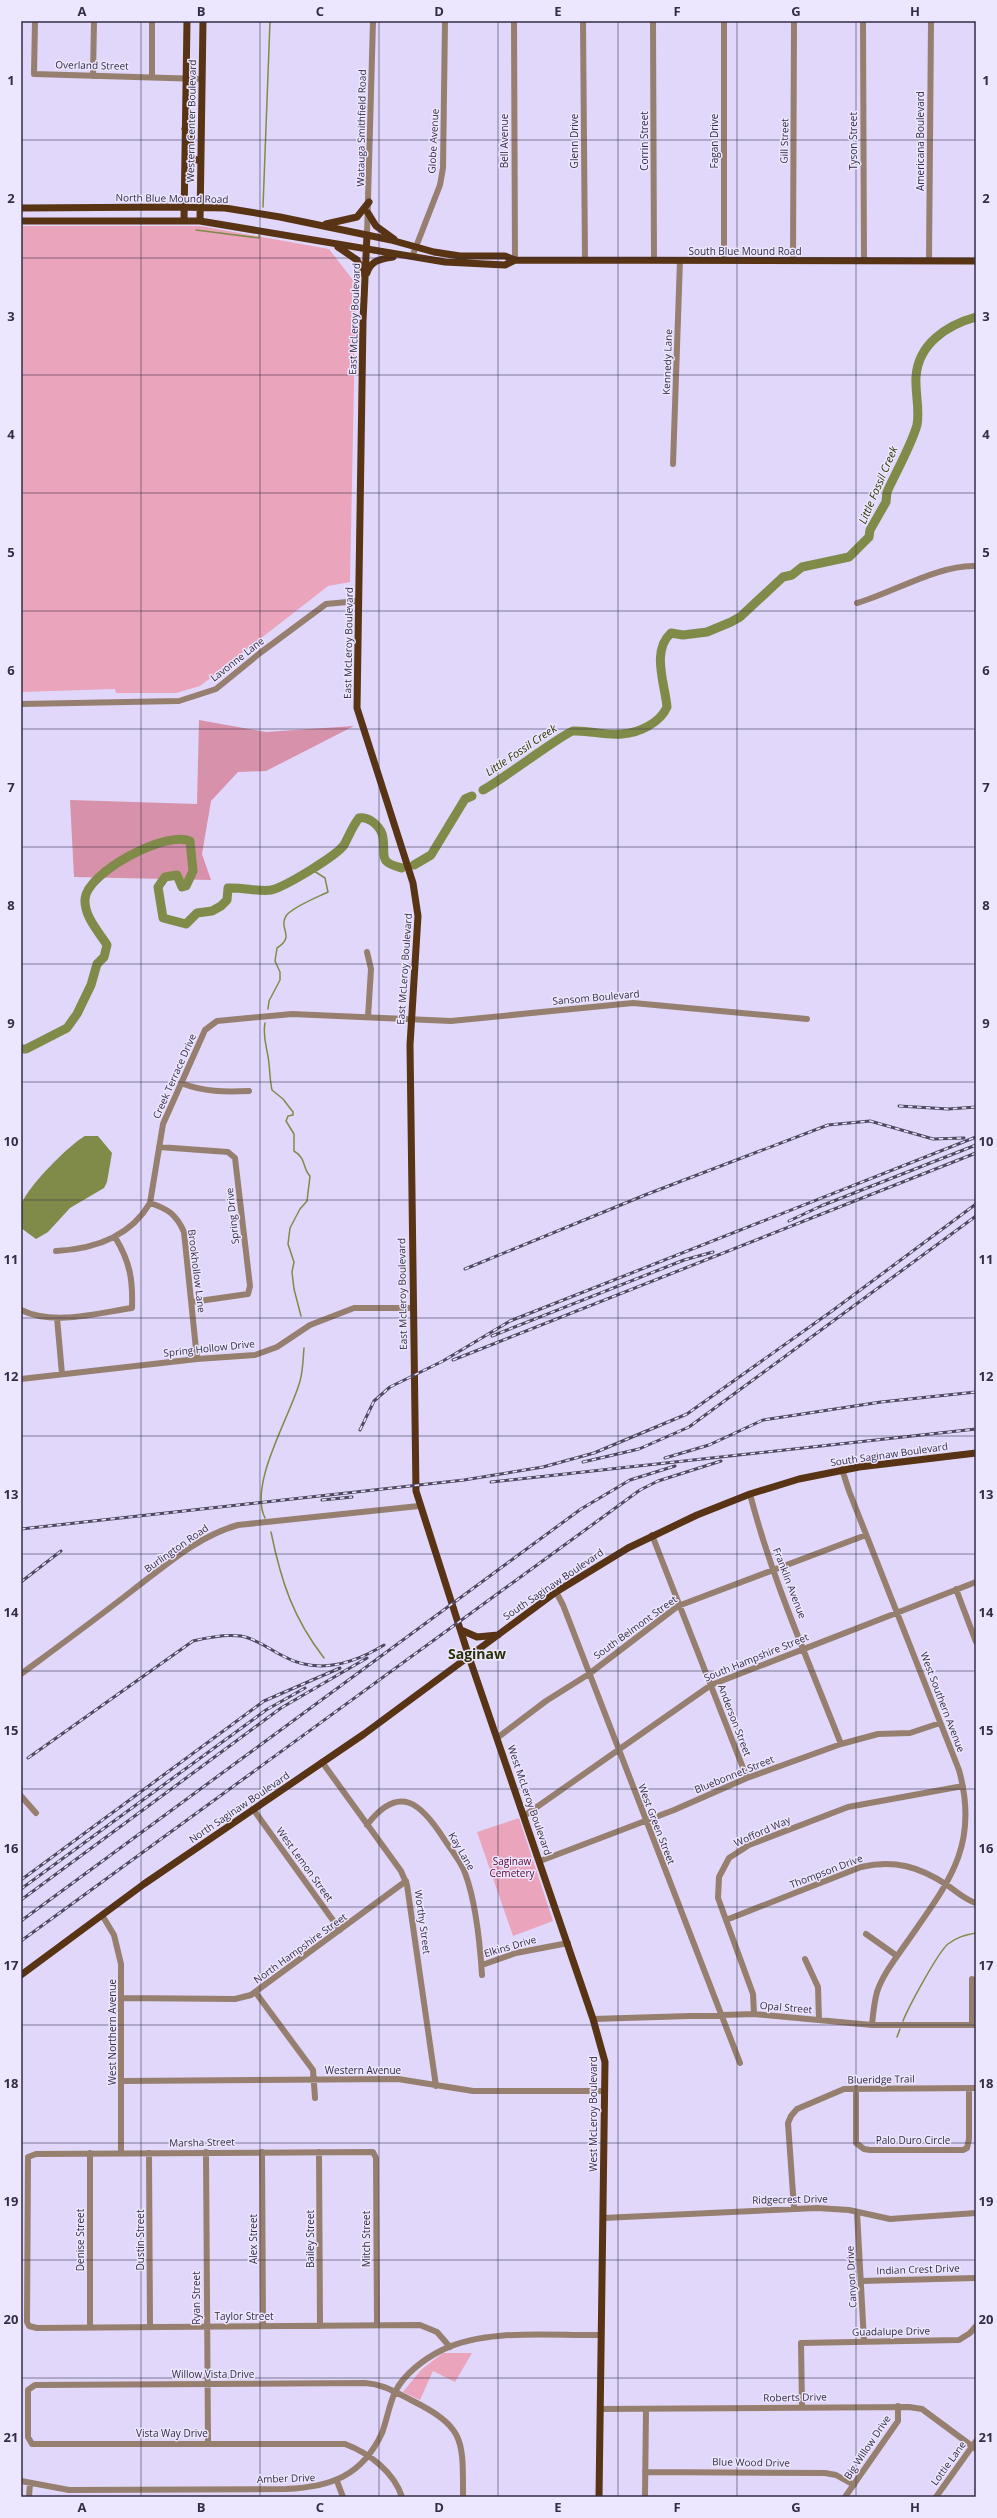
<svg xmlns="http://www.w3.org/2000/svg" width="997" height="2518" viewBox="0 0 997 2518" font-family="'Open Sans',sans-serif">
	<style>
		.green { fill: #eaa5bc }
		.forest { fill: #d891aa }
		.water { fill: #808b49 }
		.lines { fill: none; stroke-linecap: round; stroke-linejoin: round }
		.stream { stroke: #808b49; stroke-width: 1.5 }
		.river { stroke: #808b49; stroke-width: 9 }
		.minor { stroke: #967f6f; stroke-width: 6 }
		.major { stroke: #583314; stroke-width: 7 }
		.rail-casing { stroke: #4f4861; stroke-width: 3 }
		.rail { stroke: #ece6fe; stroke-width: 1.5; stroke-dasharray: 4.5; stroke-linecap: butt }
		.grid { fill: none; stroke: #342d44; stroke-width: 1; stroke-opacity: 0.55 }
		.labels { text-anchor: middle; stroke-width: 3; stroke-linejoin: round; paint-order: stroke }
		.street-label { font-size: 10px; fill: #342d44; stroke: #ece6fe }
		.park-label { font-size: 10px; fill: #5a0330; stroke: #ece6fe }
		.water-label { font-size: 11px; font-style: italic; fill: #2d3400; stroke: #ece6fe }
		.district-label { font-size: 14px; font-weight: bold; fill: #2b3008; stroke: #ece6fe }
		.neatline { fill: none; stroke: #342d44; stroke-width: 1.5 }
		.grid-label { font-size: 13px; text-anchor: middle; font-weight: bold; fill: #342d44 }
	</style>
	<rect width="100%" height="100%" fill="#e0d7fb"/>
	<!-- green -->
	<path class="green" d="M 21,226 L 201,226 L 329,249 L 356,284 L 350,582 L 328,586 L 200,686 L 176,693 L 116,693 L 115,689 L 21,692 Z
		M 519,1818 L 553,1921 L 513,1936 L 477,1832 Z
		M 443,2353 L 472,2353 L 455,2382 L 433,2371 L 420,2400 L 403,2392 L 421,2370 Z"/>
	<!-- forest -->
	<path class="forest" d="M 199,720 L 266,732 L 354,726 L 266,771 L 238,772 L 211,801 L 202,854 L 211,880 L 74,877 L 70,800 L 197,804 Z"/>
	<!-- water -->
	<path class="water" d="M 85,1136 L 98,1136 L 112,1153 L 107,1182 L 104,1188 L 70,1208 L 48,1232 L 36,1239 L 21,1228 C 21,1221 20,1213 21,1206 C 25,1189 70,1144 85,1136 Z"/>
	<g class="lines">
		<!-- stream -->
		<path class="stream" d="M 263,207 L 270,21
			M 196,230 L 259,238 L 259,235
			M 268,1009 L 269,1001 L 280,980 L 280,972 L 275,961 L 277,948 C 296,936 278,929 286,916 C 292,907 318,897 328,892 L 325,878 L 311,869
			M 265,1023 C 262,1039 268,1049 269,1064 C 270,1073 270,1081 272,1090 L 283,1099 L 293,1112 L 293,1115 L 288,1116 L 286,1121 L 294,1134 L 294,1151 C 307,1159 302,1168 310,1176 L 307,1201 L 300,1209 L 290,1228 L 288,1244 L 294,1262 L 292,1272 L 294,1289 L 301,1316
			M 265,1518 C 248,1484 291,1415 300,1381 C 303,1371 303,1359 304,1348
			M 271,1532 C 281,1581 293,1618 324,1658
			M 903,2021 C 908,2008 938,1952 948,1944 C 957,1937 965,1935 976,1933
			M 897,2037 L 900,2029"/>
		<!-- river -->
		<path class="river" d="M 483,790 C 499,782 565,732 573,731 C 589,730 606,736 622,734 C 639,733 660,723 667,707 C 665,684 651,651 671,633 L 683,635 L 707,632 L 731,622 L 740,617 L 783,577 L 792,575 L 802,567 L 849,557 L 869,537 L 870,530 L 886,502 L 887,492 C 896,472 911,446 917,425 C 920,410 915,392 916,377 C 918,344 947,325 976,317
			M 414,865 L 431,855 L 465,799 L 472,796
			M 21,1049 L 26,1049 L 67,1028 L 77,1014 L 91,985 L 97,964 L 104,957 L 107,945 C 98,931 84,916 85,899 C 87,872 167,830 190,841 L 193,871 L 186,886 L 182,887 L 177,875 L 165,877 L 158,887 L 163,918 L 186,924 L 197,913 L 212,911 L 221,906 L 227,900 L 228,888 C 242,887 259,892 271,890 C 285,887 336,856 344,845 C 349,836 352,827 359,818 C 370,816 382,828 383,838 C 386,856 377,862 402,868"/>
		<!-- minor -->
		<path class="minor" d="M 35,21 L 34,74 L 202,79
			M 152,21 L 152,77
			M 514,21 L 515,260
			M 583,21 L 585,260
			M 653,21 L 654,260
			M 724,21 L 724,260
			M 863,21 L 864,261
			M 93,76 L 94,21
			M 367,235 L 373,21
			M 412,257 L 440,185 L 443,168 L 445,21
			M 793,261 L 794,21
			M 929,261 L 931,21
			M 673,464 L 680,260
			M 857,603 C 892,593 940,564 976,566
			M 21,704 L 179,701 L 216,689 L 260,653 L 326,604 L 358,601
			M 367,952 L 371,969 L 368,1017
			M 181,1083 C 204,1092 224,1092 249,1091
			M 159,1147 L 228,1152 L 235,1158 L 250,1286 L 248,1294 L 192,1302
			M 150,1203 C 168,1209 176,1214 184,1232 L 197,1359
			M 56,1251 C 94,1249 130,1237 150,1203 L 163,1124 L 205,1030 L 217,1021 L 292,1014 L 451,1021 L 633,1003 L 807,1019
			M 21,1310 C 54,1326 98,1313 132,1308 C 133,1279 130,1262 115,1237
			M 57,1318 L 62,1374
			M 21,1379 L 197,1359 L 255,1355 L 277,1347 L 310,1325 L 354,1308 L 412,1308
			M 842,1469 L 849,1491 L 959,1770 C 980,1846 948,1883 907,1942 C 896,1958 883,1974 877,1992 C 874,2003 873,2014 872,2025
			M 750,1494 C 772,1580 809,1662 841,1744
			M 652,1535 L 747,1778
			M 956,1589 L 976,1642
			M 556,1592 L 563,1605 L 740,2063
			M 21,1674 C 59,1646 96,1619 133,1590 C 166,1565 198,1536 238,1525 L 419,1506
			M 497,1738 L 546,1701 L 589,1674 L 678,1606 L 866,1535
			M 322,1762 L 401,1871 L 407,1885 L 436,2086
			M 21,1796 L 36,1813
			M 253,1809 L 340,1930
			M 524,1816 L 711,1685 L 976,1582
			M 367,1825 C 399,1783 421,1803 444,1839 C 451,1850 461,1861 465,1873 C 476,1902 480,1944 482,1975
			M 540,1861 L 674,1810 L 747,1778 L 841,1744 L 878,1734 L 910,1733 L 940,1723
			M 102,1915 L 114,1935 L 121,1964 L 121,2153
			M 726,1920 L 861,1867 C 894,1859 920,1867 947,1885 C 956,1891 965,1900 976,1903
			M 866,1934 L 897,1956
			M 805,1959 L 818,1987 L 819,2020
			M 482,1965 L 516,1953 L 568,1943
			M 256,1993 L 313,2070 L 315,2098
			M 122,1998 L 235,1999 L 251,1995 L 406,1881
			M 754,2014 L 753,1994 L 718,1898 L 719,1877 L 729,1858 L 749,1845 L 848,1807 L 963,1786
			M 593,2019 L 754,2014 L 872,2025 L 976,2025
			M 972,2025 L 972,1979
			M 122,2081 L 398,2079 L 473,2091 L 604,2091
			M 856,2088 L 856,2143 L 864,2149 L 870,2150 L 963,2150 L 967,2148 L 969,2139 L 969,2088
			M 206,2152 L 208,2443
			M 262,2152 L 263,2326
			M 319,2152 L 320,2326
			M 90,2153 L 90,2327
			M 149,2153 L 150,2327
			M 794,2208 L 788,2123 L 791,2116 L 797,2109 L 844,2089 L 976,2088
			M 857,2212 L 864,2341
			M 603,2218 L 817,2208 L 849,2210 L 890,2219 L 976,2213
			M 861,2281 L 976,2278
			M 377,2325 L 376,2158 L 373,2152 L 36,2154 L 28,2157 L 27,2322 L 29,2326 L 37,2328 L 420,2325 L 437,2332 L 450,2347
			M 802,2407 L 801,2343 L 959,2340 L 970,2333 L 976,2326
			M 600,2409 L 909,2407 L 922,2409 L 976,2449
			M 645,2472 L 825,2473 L 836,2475 L 854,2485
			M 21,2481 L 69,2490 L 286,2489 C 331,2487 362,2476 382,2433 C 387,2420 389,2405 395,2392 C 404,2374 424,2359 442,2350 C 486,2328 553,2336 601,2335
			M 337,2481 L 343,2497
			M 29,2497 L 30,2483
			M 402,2497 C 394,2472 369,2453 345,2444 L 32,2444 L 28,2437 L 28,2390 L 35,2385 L 365,2383 C 383,2384 395,2392 411,2400 C 465,2427 463,2439 463,2497
			M 645,2497 L 646,2409
			M 845,2497 L 898,2421 L 898,2406
			M 936,2497 L 976,2441"/>
		<!-- major -->
		<path class="major" d="M 185,129 L 190,137 L 191,158 L 200,161
			M 21,208 L 178,207 L 225,208 L 280,217 L 391,240 L 434,252 L 460,256 L 505,256 L 515,260 L 976,261
			M 368,213 L 376,226 L 394,239
			M 184,220 L 187,21
			M 21,221 L 200,221 L 445,262 L 505,265 L 515,260
			M 200,221 L 203,21
			M 326,224 L 357,217 L 369,202
			M 367,235 L 363,321 L 357,708 L 413,883 L 418,916 L 410,1045 L 416,1491 L 469,1657 L 593,2019 L 605,2062 L 599,2497
			M 338,247 L 357,260 L 364,275
			M 367,273 C 371,260 381,259 393,257
			M 461,1630 L 477,1637 L 498,1635
			M 21,1975 L 144,1884 L 364,1734 L 556,1592 L 628,1548 L 697,1515 L 750,1494 L 799,1479 L 859,1467 L 976,1453"/>
		<defs>
			<path id="rail" d="M 899,1106 L 948,1109 L 976,1107
				M 789,1221 L 821,1206 L 976,1145
				M 465,1269 L 645,1195 L 828,1125 L 870,1121 L 933,1139 L 964,1138
				M 492,1336 L 684,1260 L 713,1252
				M 453,1360 L 976,1153
				M 360,1430 L 374,1401 L 390,1387 L 443,1361 L 510,1321 L 976,1137
				M 665,1458 L 709,1445 L 763,1420 L 881,1402 L 976,1392
				M 583,1462 L 639,1449 L 689,1427 L 976,1216
				M 491,1482 L 976,1429
				M 322,1500 L 352,1497
				M 21,1529 L 464,1480 L 543,1467 L 594,1453 L 687,1414 L 832,1311 L 976,1204
				M 21,1582 L 61,1551
				M 28,1758 L 193,1641 C 209,1637 225,1634 241,1636 C 257,1639 269,1649 283,1656 C 317,1675 353,1664 384,1645
				M 21,1880 L 264,1701 L 340,1668
				M 21,1889 L 266,1710 L 305,1688
				M 21,1900 L 281,1708 L 367,1658
				M 21,1921 L 581,1509 L 630,1480 L 675,1466
				M 21,1941 L 640,1490 L 658,1481 L 721,1461"/>
		</defs>
		<!-- rail casing -->
		<use href="#rail" class="rail-casing"/>
		<!-- rail -->
		<use href="#rail" class="rail"/>
	</g>
	<!-- grid -->
	<path class="grid" d="M 141,21 L 141,2497M 260,21 L 260,2497M 379,21 L 379,2497M 498,21 L 498,2497M 618,21 L 618,2497M 737,21 L 737,2497M 856,21 L 856,2497M 21,140 L 976,140M 21,258 L 976,258M 21,375 L 976,375M 21,493 L 976,493M 21,611 L 976,611M 21,729 L 976,729M 21,847 L 976,847M 21,964 L 976,964M 21,1082 L 976,1082M 21,1200 L 976,1200M 21,1318 L 976,1318M 21,1436 L 976,1436M 21,1554 L 976,1554M 21,1671 L 976,1671M 21,1789 L 976,1789M 21,1907 L 976,1907M 21,2025 L 976,2025M 21,2143 L 976,2143M 21,2260 L 976,2260M 21,2378 L 976,2378"/>
	<g class="labels">
		<!-- street labels -->
		<g class="street-label">
			<text transform="translate(92 65) rotate(1)" y="4">Overland Street</text>
			<text transform="translate(191 121) rotate(-89)" y="4">Western Center Boulevard</text>
			<text transform="translate(361 128) rotate(-89)" y="4">Watauga Smithfield Road</text>
			<text transform="translate(433 141) rotate(-87)" y="4">Globe Avenue</text>
			<text transform="translate(504 141) rotate(-90)" y="4">Bell Avenue</text>
			<text transform="translate(574 141) rotate(-90)" y="4">Glenn Drive</text>
			<text transform="translate(644 141) rotate(-90)" y="4">Corrin Street</text>
			<text transform="translate(714 141) rotate(-90)" y="4">Fagan Drive</text>
			<text transform="translate(784 141) rotate(-89)" y="4">Gill Street</text>
			<text transform="translate(853 141) rotate(-90)" y="4">Tyson Street</text>
			<text transform="translate(920 141) rotate(-90)" y="4">Americana Boulevard</text>
			<text transform="translate(172 198) rotate(1)" y="4">North Blue Mound Road</text>
			<text x="745" y="255">South Blue Mound Road</text>
			<text transform="translate(354 319) rotate(-88)" y="4">East McLeroy Boulevard</text>
			<text transform="translate(667 362) rotate(-88)" y="4">Kennedy Lane</text>
			<text transform="translate(348 643) rotate(-89)" y="4">East McLeroy Boulevard</text>
			<text transform="translate(237 659) rotate(-38)" y="4">Lavonne Lane</text>
			<text transform="translate(404 969) rotate(-86)" y="4">East McLeroy Boulevard</text>
			<text transform="translate(596 997) rotate(-5)" y="4">Sansom Boulevard</text>
			<text transform="translate(174 1076) rotate(-66)" y="4">Creek Terrace Drive</text>
			<text transform="translate(232 1216) rotate(-96)" y="4">Spring Drive</text>
			<text transform="translate(197 1271) rotate(83)" y="4">Brookhollow Lane</text>
			<text transform="translate(402 1294) rotate(-91)" y="4">East McLeroy Boulevard</text>
			<text transform="translate(209 1348) rotate(-6)" y="4">Spring Hollow Drive</text>
			<text transform="translate(889 1454) rotate(-8)" y="4">South Saginaw Boulevard</text>
			<text transform="translate(176 1548) rotate(-35)" y="4">Burlington Road</text>
			<text transform="translate(790 1583) rotate(69)" y="4">Franklin Avenue</text>
			<text transform="translate(553 1584) rotate(-34)" y="4">South Saginaw Boulevard</text>
			<text transform="translate(635 1627) rotate(-36)" y="4">South Belmont Street</text>
			<text transform="translate(756 1657) rotate(-22)" y="4">South Hampshire Street</text>
			<text transform="translate(943 1702) rotate(69)" y="4">West Southern Avenue</text>
			<text transform="translate(735 1720) rotate(69)" y="4">Anderson Street</text>
			<text transform="translate(734 1774) rotate(-22)" y="4">Bluebonnet Street</text>
			<text transform="translate(530 1800) rotate(71)" y="4">West McLeroy Boulevard</text>
			<text transform="translate(239 1807) rotate(-34)" y="4">North Saginaw Boulevard</text>
			<text transform="translate(657 1824) rotate(69)" y="4">West Green Street</text>
			<text transform="translate(762 1831) rotate(-24)" y="4">Wofford Way</text>
			<text transform="translate(462 1851) rotate(60)" y="4">Kay Lane</text>
			<text transform="translate(305 1864) rotate(54)" y="4">West Lemon Street</text>
			<text transform="translate(826 1871) rotate(-21)" y="4">Thompson Drive</text>
			<text transform="translate(423 1922) rotate(82)" y="4">Worthy Street</text>
			<text transform="translate(510 1946) rotate(-16)" y="4">Elkins Drive</text>
			<text transform="translate(300 1948) rotate(-36)" y="4">North Hampshire Street</text>
			<text transform="translate(786 2007) rotate(5)" y="4">Opal Street</text>
			<text transform="translate(112 2032) rotate(-90)" y="4">West Northern Avenue</text>
			<text x="363" y="2074">Western Avenue</text>
			<text transform="translate(881 2079) rotate(-1)" y="4">Blueridge Trail</text>
			<text transform="translate(593 2114) rotate(-90)" y="4">West McLeroy Boulevard</text>
			<text x="913" y="2144">Palo Duro Circle</text>
			<text transform="translate(202 2142) rotate(-1)" y="4">Marsha Street</text>
			<text transform="translate(790 2199) rotate(-1)" y="4">Ridgecrest Drive</text>
			<text transform="translate(253 2239) rotate(-90)" y="4">Alex Street</text>
			<text transform="translate(310 2239) rotate(-90)" y="4">Bailey Street</text>
			<text transform="translate(366 2239) rotate(-90)" y="4">Mitch Street</text>
			<text transform="translate(80 2240) rotate(-90)" y="4">Denise Street</text>
			<text transform="translate(140 2240) rotate(-90)" y="4">Dustin Street</text>
			<text transform="translate(918 2269) rotate(-2)" y="4">Indian Crest Drive</text>
			<text transform="translate(851 2277) rotate(-93)" y="4">Canyon Drive</text>
			<text transform="translate(196 2298) rotate(-90)" y="4">Ryan Street</text>
			<text x="244" y="2320">Taylor Street</text>
			<text transform="translate(891 2331) rotate(-1)" y="4">Guadalupe Drive</text>
			<text x="213" y="2378">Willow Vista Drive</text>
			<text transform="translate(795 2397) rotate(-1)" y="4">Roberts Drive</text>
			<text x="172" y="2437">Vista Way Drive</text>
			<text transform="translate(867 2447) rotate(-56)" y="4">Big Willow Drive</text>
			<text transform="translate(751 2462) rotate(1)" y="4">Blue Wood Drive</text>
			<text transform="translate(948 2463) rotate(-54)" y="4">Lottie Lane</text>
			<text transform="translate(286 2478) rotate(-2)" y="4">Amber Drive</text>
		</g>
		<!-- park labels -->
		<g class="park-label">
			<text x="512" y="1865">Saginaw<tspan x="512" dy="12">Cemetery</tspan></text>
		</g>
		<!-- water labels -->
		<g class="water-label">
			<text transform="translate(878 485) rotate(-67)" y="4">Little Fossil Creek</text>
			<text transform="translate(521 750) rotate(-34)" y="4">Little Fossil Creek</text>
		</g>
		<!-- district labels -->
		<g class="district-label">
			<text x="477" y="1659">Saginaw</text>
		</g>
	</g>
	<!-- border -->
	<rect width="997" height="2518" fill="none" stroke="#ece6fe" stroke-width="44"/>
	<rect x="22" y="22" width="953" height="2474" class="neatline"/>
	<g class="grid-label">
		<text x="82" y="16">A</text>
		<text x="201" y="16">B</text>
		<text x="320" y="16">C</text>
		<text x="439" y="16">D</text>
		<text x="558" y="16">E</text>
		<text x="677" y="16">F</text>
		<text x="796" y="16">G</text>
		<text x="915" y="16">H</text>
		<text x="11" y="85">1</text>
		<text x="986" y="85">1</text>
		<text x="11" y="203">2</text>
		<text x="986" y="203">2</text>
		<text x="11" y="321">3</text>
		<text x="986" y="321">3</text>
		<text x="11" y="439">4</text>
		<text x="986" y="439">4</text>
		<text x="11" y="557">5</text>
		<text x="986" y="557">5</text>
		<text x="11" y="675">6</text>
		<text x="986" y="675">6</text>
		<text x="11" y="792">7</text>
		<text x="986" y="792">7</text>
		<text x="11" y="910">8</text>
		<text x="986" y="910">8</text>
		<text x="11" y="1028">9</text>
		<text x="986" y="1028">9</text>
		<text x="11" y="1146">10</text>
		<text x="986" y="1146">10</text>
		<text x="11" y="1264">11</text>
		<text x="986" y="1264">11</text>
		<text x="11" y="1381">12</text>
		<text x="986" y="1381">12</text>
		<text x="11" y="1499">13</text>
		<text x="986" y="1499">13</text>
		<text x="11" y="1617">14</text>
		<text x="986" y="1617">14</text>
		<text x="11" y="1735">15</text>
		<text x="986" y="1735">15</text>
		<text x="11" y="1853">16</text>
		<text x="986" y="1853">16</text>
		<text x="11" y="1970">17</text>
		<text x="986" y="1970">17</text>
		<text x="11" y="2088">18</text>
		<text x="986" y="2088">18</text>
		<text x="11" y="2206">19</text>
		<text x="986" y="2206">19</text>
		<text x="11" y="2324">20</text>
		<text x="986" y="2324">20</text>
		<text x="11" y="2442">21</text>
		<text x="986" y="2442">21</text>
		<text x="82" y="2512">A</text>
		<text x="201" y="2512">B</text>
		<text x="320" y="2512">C</text>
		<text x="439" y="2512">D</text>
		<text x="558" y="2512">E</text>
		<text x="677" y="2512">F</text>
		<text x="796" y="2512">G</text>
		<text x="915" y="2512">H</text>
	</g>
</svg>
